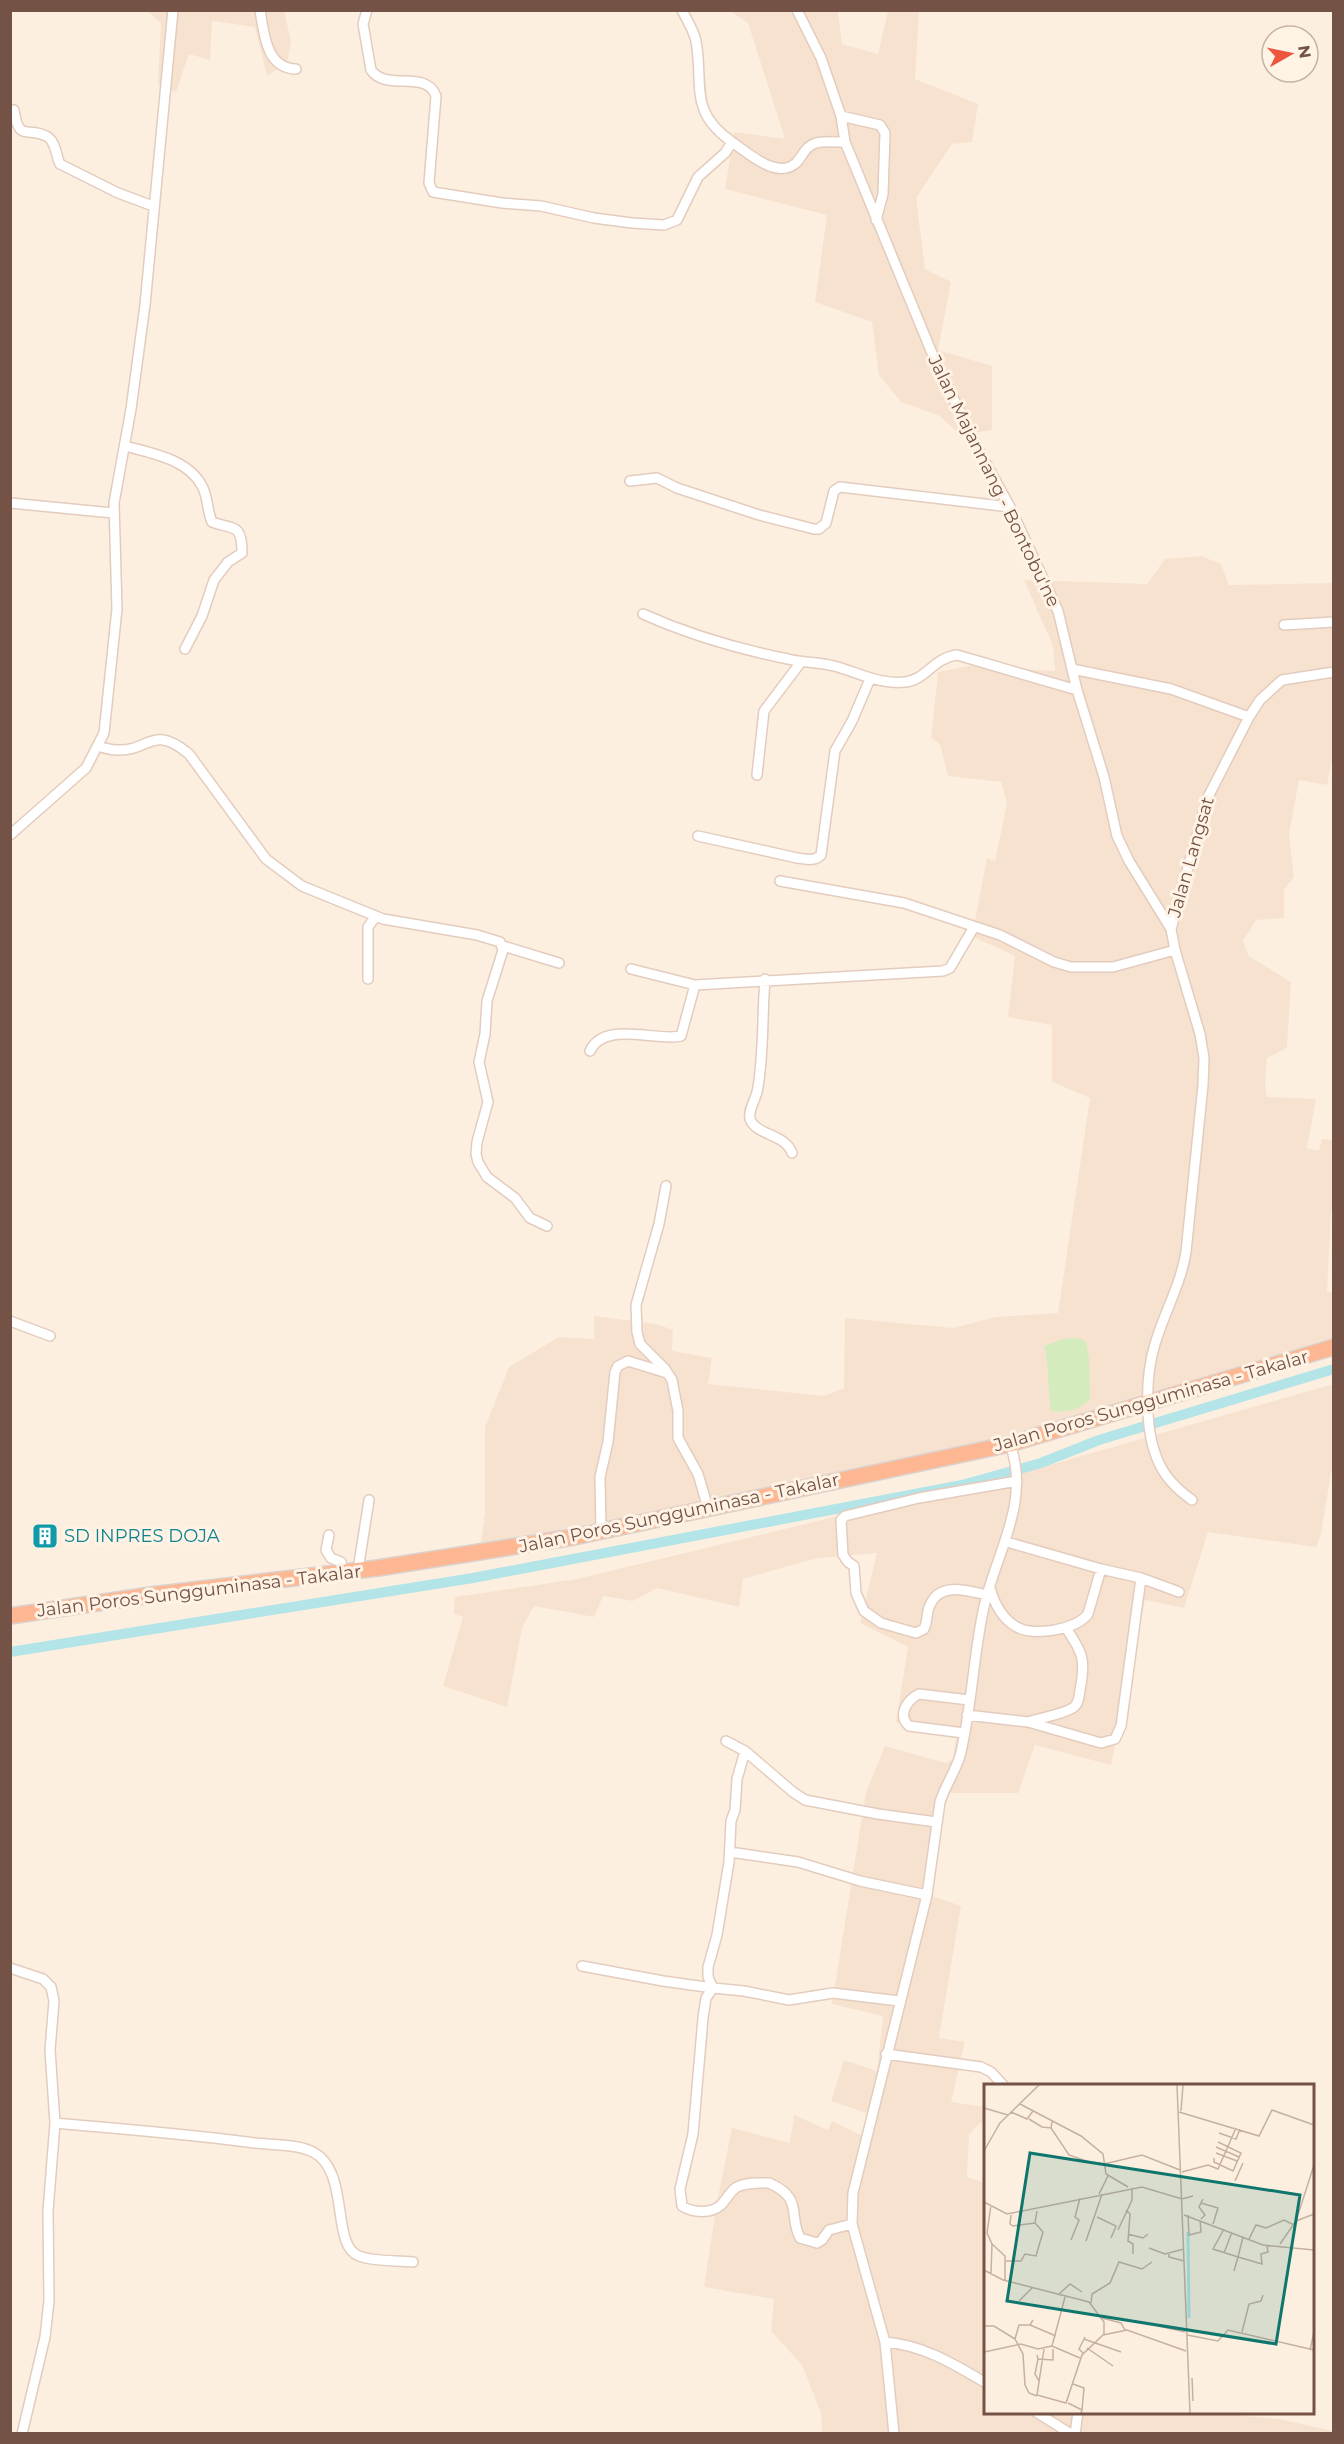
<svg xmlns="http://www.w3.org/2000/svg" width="1344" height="2444" viewBox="0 0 1344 2444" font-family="Montserrat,sans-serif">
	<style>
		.residential { fill: #f7e2d0 }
		.green { fill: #d4ebbd }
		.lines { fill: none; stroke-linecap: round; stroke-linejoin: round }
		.canal { stroke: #b3e4e7; stroke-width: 10 }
		.minor-casing { stroke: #e3ccbe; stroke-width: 12 }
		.trunk-casing { stroke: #dbd2cf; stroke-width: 18 }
		.minor { stroke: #fff; stroke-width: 9 }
		.trunk { stroke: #fdb893; stroke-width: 15 }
		.labels { text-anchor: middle; stroke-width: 6; stroke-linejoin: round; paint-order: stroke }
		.street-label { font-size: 18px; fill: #745246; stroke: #fff3e6 }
		.culture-label { font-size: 18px; fill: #0d838f; stroke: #fff3e6; text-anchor: start }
		.inset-river { fill: none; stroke: #b3e4e7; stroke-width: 3 }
		.inset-road { fill: none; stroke: #c6b0a2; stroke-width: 1.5 }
		.view { fill: #0f766e; fill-opacity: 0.15; stroke: #0f766e; stroke-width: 3 }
		.inset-edge { fill: none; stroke: #745246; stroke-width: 3 }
	</style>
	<rect width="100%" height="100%" fill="#fdefdf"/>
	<!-- residential -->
	<path class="residential" d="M 147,11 L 284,11 L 291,41 L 287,63 L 267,76 L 255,27 L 212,21 L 210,60 L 189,54 L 176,92 L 158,84 L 161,23 Z
		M 730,11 L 838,11 L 842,44 L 878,54 L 888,11 L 919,11 L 915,79 L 978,104 L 972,142 L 952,144 L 916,198 L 925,269 L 951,282 L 938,350 L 992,366 L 992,430 L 961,436 L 940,416 L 901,402 L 879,375 L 872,322 L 815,302 L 827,215 L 725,189 L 734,132 L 785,139 L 748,23 Z
		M 1201,556 L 1221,564 L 1229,585 L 1333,583 L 1334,749 L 1327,785 L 1299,780 L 1289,835 L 1294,877 L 1284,890 L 1284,918 L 1256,920 L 1243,941 L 1249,956 L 1291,982 L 1287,1048 L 1267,1058 L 1265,1083 L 1267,1097 L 1316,1099 L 1307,1148 L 1319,1151 L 1322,1139 L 1333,1140 L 1334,1201 L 1331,1212 L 1327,1291 L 1333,1293 L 1333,1349 L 1301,1355 L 1029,1447 L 858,1477 L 480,1552 L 485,1512 L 485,1427 L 509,1367 L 559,1337 L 594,1339 L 594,1316 L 656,1324 L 673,1330 L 672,1351 L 712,1358 L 708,1384 L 824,1396 L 844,1388 L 845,1318 L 953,1328 L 996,1317 L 1058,1313 L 1090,1098 L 1052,1082 L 1052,1025 L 1008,1017 L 1015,956 L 972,936 L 987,858 L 995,861 L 1007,803 L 1001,782 L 948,776 L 940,744 L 931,738 L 938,672 L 968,666 L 1055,671 L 1053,646 L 1024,580 L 1147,584 L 1165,559 Z
		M 1333,1384 L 1333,1471 L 1331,1472 L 1321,1534 L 1316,1547 L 1208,1532 L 1184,1608 L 1145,1600 L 1111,1765 L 1035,1745 L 1018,1793 L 945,1793 L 924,1893 L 961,1906 L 939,2038 L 965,2042 L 951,2102 L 985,2107 L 985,2119 L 969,2134 L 967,2177 L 985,2183 L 986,2412 L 1212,2413 L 1279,2419 L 1333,2431 L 1333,2433 L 822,2433 L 821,2413 L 802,2365 L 771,2331 L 774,2299 L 704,2287 L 717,2202 L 732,2128 L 790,2143 L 794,2115 L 828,2130 L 832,2121 L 863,2136 L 869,2114 L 831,2101 L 844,2060 L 877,2071 L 883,2016 L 832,2004 L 866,1792 L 885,1746 L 946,1763 L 953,1759 L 956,1736 L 896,1722 L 908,1647 L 860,1623 L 877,1553 L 817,1558 L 743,1579 L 739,1607 L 657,1588 L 633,1601 L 603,1596 L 594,1617 L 534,1606 L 522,1628 L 507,1707 L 443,1686 L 463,1617 L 454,1614 L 455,1597 L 577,1579 L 1050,1465 Z"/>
	<!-- green -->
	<path class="green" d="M 1079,1338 L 1086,1342 L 1089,1358 L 1090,1399 C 1078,1410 1067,1413 1051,1411 C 1047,1389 1050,1368 1044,1346 L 1063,1339 Z"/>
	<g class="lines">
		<!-- canal -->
		<path class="canal" d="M 10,1652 L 473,1578 L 962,1485 L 1041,1463 L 1099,1440 L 1334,1369"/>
		<defs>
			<path id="minor" d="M 260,10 C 264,34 266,68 296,69
				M 367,10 L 363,24 L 371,70 C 386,92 426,69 436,96 L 429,183 L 433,192 L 502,203 L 541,206 L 594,218 L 632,223 L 664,225 L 677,220 L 698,177 L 725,153 L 732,142 C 748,153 777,180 796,163 C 803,156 805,146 816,143 C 825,141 836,142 845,142
				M 682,10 C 687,20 694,31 696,41 C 704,86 688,111 732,142
				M 797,10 L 821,58 L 841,116 L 845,142 L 934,358 L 979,451 L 1010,507 L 1058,611 L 1077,690 L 1104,777 L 1117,836 L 1129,861 L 1171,929 L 1175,950 L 1200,1034 L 1204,1058 L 1203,1085 L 1186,1252 C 1181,1284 1164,1313 1155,1344 C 1145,1376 1144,1432 1159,1463 C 1166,1479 1178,1490 1192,1500
				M 14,110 C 19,144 28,125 48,137 C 56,143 56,156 60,164 L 118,193 L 153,206
				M 841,116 L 880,125 L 885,133 L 883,194 L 876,220
				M 125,446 C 151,453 188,459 202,486 C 208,496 207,511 212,522 C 234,530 242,523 242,553 L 228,562 L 214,580 L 202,616 L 185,649
				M 630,481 L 657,478 L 677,488 L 759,515 L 814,529 L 819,529 L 826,523 L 834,491 L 840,487 L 1010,507
				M 10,503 L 113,513
				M 643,614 C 690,635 738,649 788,659 C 803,663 819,662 834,666 C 857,672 879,685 905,682 C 926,680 933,658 957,655 L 1077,690
				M 1284,625 L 1334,622
				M 1072,669 L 1171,689 L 1249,717
				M 98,746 C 104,748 111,750 117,750 C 149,752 152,723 189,754 L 266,859 L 302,886 L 383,919 L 477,935 L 500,942 L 503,950 L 487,1001 L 485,1034 L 479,1062 L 488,1102 L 477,1142 L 476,1154 L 478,1162 L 487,1177 L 515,1198 L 530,1218 L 547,1226
				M 757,775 L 764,711 L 801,662
				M 10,835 L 86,768 L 104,733 L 117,609 L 114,503 L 131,409 L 145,305 L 173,10
				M 698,836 L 797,858 C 806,859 814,862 821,855 L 835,751 L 852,721 L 870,679
				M 780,881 L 904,903 L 1000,935 L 1054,962 L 1071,967 L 1113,967 L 1175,950
				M 1171,929 L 1207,799 L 1249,717 L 1260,700 L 1282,680 L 1334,672
				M 503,946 L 559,963
				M 631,969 L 695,985
				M 368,979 L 368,927 L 376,916
				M 765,979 C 762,1013 764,1060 757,1092 C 755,1100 748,1111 750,1119 C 755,1135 786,1134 792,1153
				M 590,1051 C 604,1020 656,1042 681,1036 L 695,985 L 943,971 L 950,968 L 974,927
				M 666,1186 L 659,1224 L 636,1305 L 637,1332 L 640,1344 L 665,1369 L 672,1380 L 678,1411 L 678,1438 L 698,1474 L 708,1508
				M 10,1321 L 50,1336
				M 601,1531 L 600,1477 L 608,1442 L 615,1372 L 618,1366 L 628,1361 L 667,1373
				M 329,1535 L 326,1550 L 331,1558 L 341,1562 L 343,1572
				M 1007,1542 L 1101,1569
				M 358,1570 L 369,1500
				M 990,1588 C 994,1602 1002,1618 1015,1626 C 1033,1637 1076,1630 1088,1614 L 1101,1569 L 1141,1578 L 1179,1592
				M 987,1595 C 968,1591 940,1581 930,1605 C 926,1613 928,1621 924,1629 L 916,1633 L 881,1623 L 864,1611 L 856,1593 L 854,1566 L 848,1562 L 843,1555 L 841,1520 L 845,1516 L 919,1498 L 1017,1481
				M 967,1715 L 1028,1722 L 1101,1743 L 1115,1739 L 1121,1726 L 1141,1578
				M 1028,1722 C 1040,1718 1065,1714 1074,1707 C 1079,1703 1079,1696 1080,1690 C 1086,1660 1083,1653 1066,1628
				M 964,1733 L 909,1726 C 897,1715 907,1700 919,1694 L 969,1700
				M 726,1741 L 745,1751
				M 730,1852 L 798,1862 L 860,1881 L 927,1895
				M 582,1966 L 663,1981 L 713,1988 L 706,1998 L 703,2018 L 693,2134 L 680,2189 L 682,2206 C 693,2213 711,2214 721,2205 C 727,2199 730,2191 737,2187 C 747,2182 759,2183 769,2183 C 804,2198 788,2215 800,2238 L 817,2243 L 822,2240 L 829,2230 L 852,2224
				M 10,1968 L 43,1979 L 51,1987 L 54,2001 L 50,2050 L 55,2123 L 48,2211 L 49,2301 L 45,2337 L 22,2434
				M 899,2001 L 833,1993 L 789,2000 L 744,1991 L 713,1988 L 708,1977 L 708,1967 L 717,1935 L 729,1862 L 731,1821 L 735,1810 L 737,1779 L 745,1751 L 793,1792 L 805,1800 L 878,1814 L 936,1822
				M 886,2054 L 981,2067 L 991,2072 L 1004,2086
				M 55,2123 C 122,2129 189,2134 255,2143 C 273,2145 297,2144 313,2152 C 351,2172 330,2245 359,2256 C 375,2262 396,2260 413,2262
				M 885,2342 C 923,2345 954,2364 986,2383
				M 1036,2412 L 1071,2434
				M 894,2434 L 885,2342 L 852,2224 L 853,2193 L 927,1895 L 940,1802 C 945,1786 955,1772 960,1756 C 972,1708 973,1656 984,1607 C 996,1553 1031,1502 1010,1444
				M 1075,2434 L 1078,2412"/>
			<path id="trunk" d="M 10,1616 L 151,1595 L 378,1568 L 574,1537 L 1010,1444 L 1334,1347"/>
		</defs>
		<!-- minor casing -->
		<use href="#minor" class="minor-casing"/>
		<!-- trunk casing -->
		<use href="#trunk" class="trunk-casing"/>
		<!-- minor -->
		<use href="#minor" class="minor"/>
		<!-- trunk -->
		<use href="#trunk" class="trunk"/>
	</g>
	<!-- icons -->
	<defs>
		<symbol id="building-square" viewBox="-11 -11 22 22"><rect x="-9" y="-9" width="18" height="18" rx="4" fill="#0f9aa8" stroke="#fff3e6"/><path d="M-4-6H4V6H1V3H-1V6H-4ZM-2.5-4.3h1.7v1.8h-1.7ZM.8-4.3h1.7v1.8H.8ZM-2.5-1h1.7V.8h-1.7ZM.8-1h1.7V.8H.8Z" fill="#fff"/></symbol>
	</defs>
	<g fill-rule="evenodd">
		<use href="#building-square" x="30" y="1521" width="30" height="30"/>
	</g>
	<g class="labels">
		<!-- street labels -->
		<g class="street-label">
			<text transform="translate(994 481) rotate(64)" y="6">Jalan Majannang - Bontobu'ne</text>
			<text transform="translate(1191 857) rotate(-74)" y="6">Jalan Langsat</text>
			<text transform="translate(1151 1401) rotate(-16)" y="6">Jalan Poros Sungguminasa - Takalar</text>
			<text transform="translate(679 1513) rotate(-12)" y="6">Jalan Poros Sungguminasa - Takalar</text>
			<text transform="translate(199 1591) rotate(-7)" y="6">Jalan Poros Sungguminasa - Takalar</text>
		</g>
		<!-- culture labels -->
		<g class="culture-label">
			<text x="64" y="1542">SD INPRES DOJA</text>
		</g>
	</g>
	<!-- overview -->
	<g transform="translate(984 2084)">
		<rect width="330" height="330" fill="#fdefdf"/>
		<path class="inset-river" d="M 204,148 L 205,234"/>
		<path class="inset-road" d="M 193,1 L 206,329M 36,20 L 97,52 L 119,70 L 122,90 L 144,103M 0,24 L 24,31M 197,27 L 199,1M 27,28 L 43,35 L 49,27M 195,28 L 275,52 L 288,26 L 330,41M 45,35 L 58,43 L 67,44 L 68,38M 67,44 L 85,71 L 105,78 L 120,80 L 158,71 L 196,86M 235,49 L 252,55 L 256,45M 232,63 L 255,73M 0,67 L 16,39 L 55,1M 232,69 L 253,77M 230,74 L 230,78 L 249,87 L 257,69 L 234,58M 198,88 L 224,81 L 234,85 L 252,44M 251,97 L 259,79M 115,110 L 124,92M 0,118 L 23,130 L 158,103 L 198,115 L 209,112M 217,119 L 234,124 L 229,140M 142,126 L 146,130 L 144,157 L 149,160 L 149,170M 27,131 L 26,140 L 29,142 L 51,139M 200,131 L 279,161 L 330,166M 204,131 L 205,151 L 217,148 L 216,136M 113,133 L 132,142 L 127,154M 217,135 L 221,131 L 215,123 L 219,115M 312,137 L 330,130M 240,145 L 229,165 L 254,173 L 259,153M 134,146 L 148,116 L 148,104M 144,150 L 159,154 L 164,150M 265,155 L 272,141 L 282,144 L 300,136 L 310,141M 87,156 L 95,136 L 91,133 L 96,114M 102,157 L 118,110M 8,160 L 21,172 L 21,196M 296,160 L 312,137 L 330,81M 165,164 L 181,170 L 200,165M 185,169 L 185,173 L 200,177M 240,169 L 248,148M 22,177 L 37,177 L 41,170 L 52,172 L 59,148 L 51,139 L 53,127M 0,186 L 19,196 L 105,218 L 120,238 L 120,250M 250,187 L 254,173 L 278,180 L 277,170 L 284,168 L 283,162M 7,190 L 8,160 L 3,149 L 7,121M 74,211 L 86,200 L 98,208M 35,217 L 48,204M 107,219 L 108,210 L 126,199 L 135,178 L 158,185 L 168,178M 118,234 L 137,239 L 141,246M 157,238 L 201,248M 46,241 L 72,252M 0,242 L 10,242 L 31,255 L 35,241 L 46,241 L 49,236M 258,248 L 265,220 L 277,217 L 279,211M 203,251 L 234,257 L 244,246 L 330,266M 31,255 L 39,270 L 41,301 L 45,309 L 53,312M 100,255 L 137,268M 68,262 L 81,213M 103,264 L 129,282M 60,265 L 53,311 L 82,319 L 98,271 L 119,251 L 143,246 L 202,267M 326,266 L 330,248M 0,268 L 37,260 L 54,265 L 68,262 L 96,274M 99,269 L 95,265 L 101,253M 53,271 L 54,275 L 69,276 L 69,265M 54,275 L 51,290 L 55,297M 208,294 L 209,317M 89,300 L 100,304 L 98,326M 84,319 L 98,326 L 97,329"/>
		<path class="view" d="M 46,69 L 316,111 L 292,260 L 23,217 Z"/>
		<rect width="330" height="330" class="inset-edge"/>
	</g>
	<!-- border -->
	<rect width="1344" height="2444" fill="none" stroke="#745246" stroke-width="24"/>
	<!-- north arrow -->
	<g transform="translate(1290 54) rotate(81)"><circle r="28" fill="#fff3e6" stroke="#c7b3a6" stroke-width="1.5"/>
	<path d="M0-4.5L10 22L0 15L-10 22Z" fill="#ee553d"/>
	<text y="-9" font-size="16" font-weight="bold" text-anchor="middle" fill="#745246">N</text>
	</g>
</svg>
